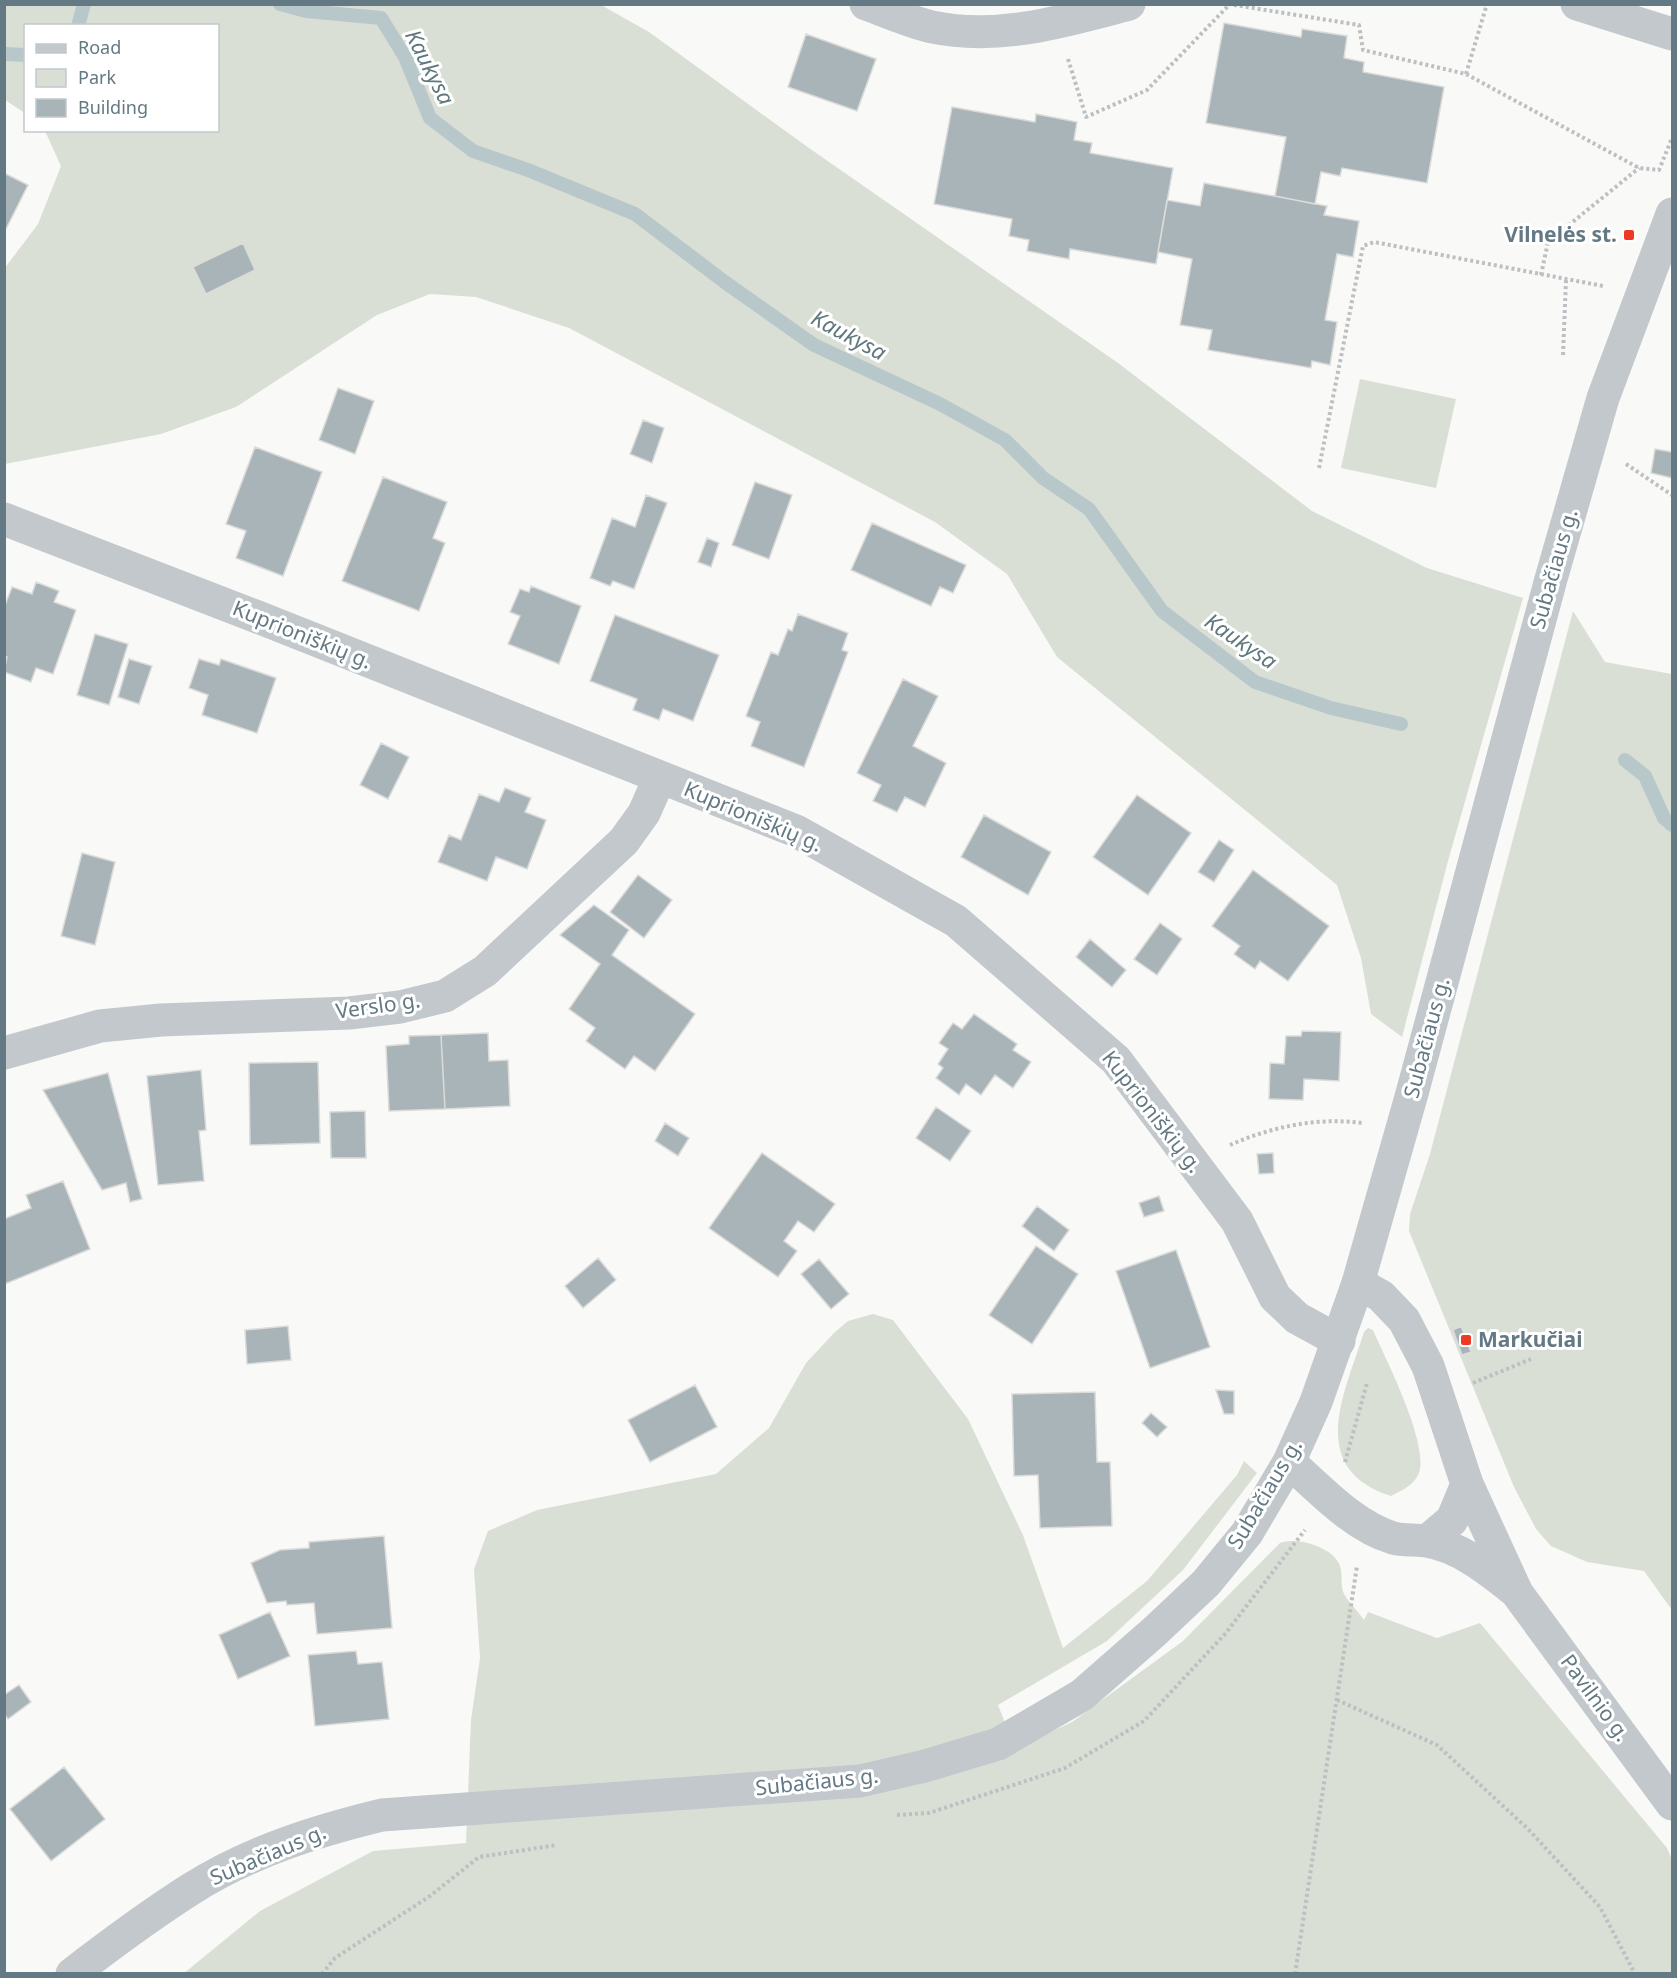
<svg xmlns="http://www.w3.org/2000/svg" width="1677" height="1978" viewBox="0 0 1677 1978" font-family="'Noto Sans',sans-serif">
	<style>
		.green { fill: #dadfd6 }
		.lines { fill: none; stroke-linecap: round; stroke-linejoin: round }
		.stream { stroke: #b8c8ca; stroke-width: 14 }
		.building { fill: #a9b4b9; stroke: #dbdbd9; stroke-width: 1.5 }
		.path { stroke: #bcc0c2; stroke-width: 4; stroke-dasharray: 3 3; stroke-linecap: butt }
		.minor { stroke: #c2c8cb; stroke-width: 33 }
		.tertiary { stroke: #c2c8cb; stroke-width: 33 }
		.poi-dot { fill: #ec3a25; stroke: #fff; stroke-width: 2 }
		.labels { text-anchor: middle; stroke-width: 6; stroke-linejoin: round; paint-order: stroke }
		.poi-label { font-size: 21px; font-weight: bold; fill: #637983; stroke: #fff; text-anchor: end }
		.street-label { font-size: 21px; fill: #637983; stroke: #fff }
		.water-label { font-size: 22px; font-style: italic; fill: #5e787d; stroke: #fff }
	</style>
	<rect width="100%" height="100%" fill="#f9f9f7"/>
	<!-- green -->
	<path class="green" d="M 5,5 L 601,5 L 649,32 L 809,148 L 1118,363 L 1312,511 L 1427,568 L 1523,598 L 1448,861 L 1402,1037 L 1371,1014 L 1361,958 L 1337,885 L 1057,657 L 1007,574 L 935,522 L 569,328 L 476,297 L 430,294 L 377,315 L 236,407 L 161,434 L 5,464 L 4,269 L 38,224 L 61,166 L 45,131 L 218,130 L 218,26 L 26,26 L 25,113 L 5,100 Z
		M 1360,379 L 1456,399 L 1436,488 L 1341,468 Z
		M 1573,611 L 1605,662 L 1672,674 L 1672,1610 L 1644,1571 L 1587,1562 L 1551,1546 L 1536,1529 L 1514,1487 L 1409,1231 L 1410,1214 L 1430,1154 Z
		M 873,1314 L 893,1320 L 968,1419 L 1023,1535 L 1063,1648 L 1147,1581 L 1237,1475 L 1244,1461 L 1257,1473 L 1183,1570 L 1107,1641 L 998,1705 L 1015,1749 L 1072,1722 L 1183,1641 L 1280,1543 C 1296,1536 1334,1547 1340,1566 C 1343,1574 1340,1586 1344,1594 C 1349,1603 1358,1611 1364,1620 L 1368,1612 L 1437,1638 L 1480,1623 L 1667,1848 L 1672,1860 L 1672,1973 L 183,1974 L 260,1911 L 373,1851 L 466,1843 L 471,1720 L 480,1658 L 474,1569 L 488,1531 L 537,1510 L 716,1474 L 769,1428 L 806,1363 L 834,1333 L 848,1321 Z
		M 1368,1328 L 1373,1330 C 1385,1358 1434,1452 1417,1477 C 1411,1487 1400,1491 1391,1496 C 1305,1468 1345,1393 1364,1332 Z"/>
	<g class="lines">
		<!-- stream -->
		<path class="stream" d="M 280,4 L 306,11 L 381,18 L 405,57 L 430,118 L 473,151 L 528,170 L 635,214 L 726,283 L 814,345 L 940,404 L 1005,440 L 1043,478 L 1089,509 L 1162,611 L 1255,682 L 1331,708 L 1401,724
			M 78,26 L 84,4
			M 4,54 L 26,55
			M 1625,760 L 1645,776 L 1664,818 L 1672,825"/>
	</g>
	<!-- building -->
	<path class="building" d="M 1224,23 L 1301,37 L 1302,29 L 1347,36 L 1344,58 L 1364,62 L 1363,72 L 1444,87 L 1427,183 L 1342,168 L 1340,176 L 1321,172 L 1315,204 L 1275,196 L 1286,137 L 1206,123 Z
		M 806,34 L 876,59 L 857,111 L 788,87 Z
		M 952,107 L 1035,122 L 1036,114 L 1077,122 L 1074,140 L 1092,143 L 1090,153 L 1173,168 L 1156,264 L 1070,249 L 1069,259 L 1027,251 L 1029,240 L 1009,236 L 1012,219 L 934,204 Z
		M 4,173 L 28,185 L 4,233 Z
		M 1204,183 L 1327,206 L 1324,215 L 1359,221 L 1353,257 L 1337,254 L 1325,320 L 1337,322 L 1330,365 L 1312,361 L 1311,368 L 1208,350 L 1212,330 L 1180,325 L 1192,259 L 1158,252 L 1167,200 L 1200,206 Z
		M 243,243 L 255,270 L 206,294 L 193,267 Z
		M 338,388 L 374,401 L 355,454 L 319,440 Z
		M 643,420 L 664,428 L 652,463 L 630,454 Z
		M 255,447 L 322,472 L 283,576 L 236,558 L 246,531 L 226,524 Z
		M 1655,449 L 1672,452 L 1672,478 L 1651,473 Z
		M 383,477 L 447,502 L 433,538 L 445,543 L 419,611 L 342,581 Z
		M 755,482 L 792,495 L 769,559 L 732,545 Z
		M 646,495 L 667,503 L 634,589 L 613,581 L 610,586 L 590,578 L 612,518 L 635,527 Z
		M 872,523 L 966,565 L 953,593 L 940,587 L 931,606 L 851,570 Z
		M 707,538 L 719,543 L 711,567 L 698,562 Z
		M 36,582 L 59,591 L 54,602 L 76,610 L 53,674 L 36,668 L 31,682 L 4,672 L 7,657 L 4,656 L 4,608 L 12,587 L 32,594 Z
		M 531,586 L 581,606 L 559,664 L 508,644 L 520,616 L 510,612 L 520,589 L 529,592 Z
		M 798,614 L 848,633 L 842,650 L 848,652 L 804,767 L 751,746 L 760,722 L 746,716 L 771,652 L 778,655 L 788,629 L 792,631 Z
		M 615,615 L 719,655 L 693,721 L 663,709 L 659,720 L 633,710 L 637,699 L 590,681 Z
		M 95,634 L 128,644 L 109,705 L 77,695 Z
		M 129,659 L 152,666 L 139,704 L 118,697 Z
		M 199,659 L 219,665 L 221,659 L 276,678 L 257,733 L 202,715 L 208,695 L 189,688 Z
		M 903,679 L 938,696 L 913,746 L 946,763 L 925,807 L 905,797 L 897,812 L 873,801 L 881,785 L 857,773 Z
		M 381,743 L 409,757 L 388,799 L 360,785 Z
		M 505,788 L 531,798 L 525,812 L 546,820 L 527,869 L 496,857 L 487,881 L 438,862 L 449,835 L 461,840 L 479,794 L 499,802 Z
		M 1137,795 L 1191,833 L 1148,895 L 1093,857 Z
		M 984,815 L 1051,852 L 1028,895 L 961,857 Z
		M 1219,840 L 1234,850 L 1214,882 L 1198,872 Z
		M 82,853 L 115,862 L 95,945 L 61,936 Z
		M 1253,870 L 1329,926 L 1288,981 L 1260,961 L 1255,969 L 1234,954 L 1240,946 L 1212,926 Z
		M 638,875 L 672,900 L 644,938 L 610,912 Z
		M 594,905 L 629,930 L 612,955 L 695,1014 L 655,1071 L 634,1056 L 625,1069 L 586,1041 L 595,1028 L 569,1009 L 600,964 L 560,935 Z
		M 1160,923 L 1182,939 L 1157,975 L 1134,959 Z
		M 1090,939 L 1126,970 L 1112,987 L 1076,957 Z
		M 974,1014 L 1017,1044 L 1013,1050 L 1031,1062 L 1013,1088 L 995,1075 L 981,1095 L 966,1084 L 959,1095 L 936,1078 L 943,1068 L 938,1064 L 948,1049 L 939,1043 L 953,1023 L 962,1029 Z
		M 1302,1031 L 1341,1032 L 1339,1081 L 1304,1079 L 1303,1100 L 1269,1099 L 1270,1063 L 1284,1064 L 1286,1036 L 1301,1036 Z
		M 488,1033 L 489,1061 L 508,1060 L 510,1106 L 445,1109 L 441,1035 Z
		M 441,1035 L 445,1109 L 389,1111 L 386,1046 L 409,1044 L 409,1036 Z
		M 318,1062 L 320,1143 L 250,1145 L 249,1063 Z
		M 201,1070 L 206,1130 L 199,1131 L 204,1181 L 158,1185 L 147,1076 Z
		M 108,1073 L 142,1199 L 130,1202 L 126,1183 L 102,1190 L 43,1090 Z
		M 936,1107 L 971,1131 L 950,1161 L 916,1138 Z
		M 365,1111 L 366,1158 L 331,1158 L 330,1112 Z
		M 665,1123 L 689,1138 L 678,1156 L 655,1141 Z
		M 762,1153 L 835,1204 L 814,1232 L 798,1221 L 784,1241 L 797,1251 L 778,1277 L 709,1228 Z
		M 1273,1153 L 1274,1173 L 1259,1174 L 1257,1154 Z
		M 63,1181 L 90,1249 L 5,1284 L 4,1219 L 31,1208 L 26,1195 Z
		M 1159,1196 L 1164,1211 L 1144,1217 L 1139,1203 Z
		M 1037,1206 L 1069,1230 L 1054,1251 L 1022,1226 Z
		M 1036,1246 L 1078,1274 L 1032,1344 L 989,1315 Z
		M 1176,1250 L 1210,1347 L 1150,1368 L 1116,1271 Z
		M 598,1258 L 616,1280 L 583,1308 L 565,1286 Z
		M 819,1259 L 849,1294 L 831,1309 L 801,1274 Z
		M 288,1326 L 291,1360 L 247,1364 L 245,1330 Z
		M 1461,1326 L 1471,1352 L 1462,1355 L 1453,1330 Z
		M 695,1385 L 717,1427 L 650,1462 L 628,1420 Z
		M 1216,1390 L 1234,1391 L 1234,1414 L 1224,1414 Z
		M 1095,1392 L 1097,1462 L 1110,1462 L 1112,1526 L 1040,1528 L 1038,1475 L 1014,1476 L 1012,1394 Z
		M 1151,1413 L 1167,1427 L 1157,1437 L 1142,1423 Z
		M 384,1536 L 392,1628 L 317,1634 L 314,1603 L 287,1605 L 286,1601 L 267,1603 L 251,1563 L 280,1550 L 309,1548 L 309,1542 Z
		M 270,1612 L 290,1656 L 238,1679 L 219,1635 Z
		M 356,1651 L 358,1664 L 382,1662 L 389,1719 L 315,1726 L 308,1655 Z
		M 19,1685 L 31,1702 L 8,1719 L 4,1714 L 4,1695 Z
		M 64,1767 L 105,1819 L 51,1861 L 10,1809 Z"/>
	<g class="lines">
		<!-- path -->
		<path class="path" d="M 1228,4 L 1359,25 L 1363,50 L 1466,74 L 1639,168 L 1659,170 L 1672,138
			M 1068,59 L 1086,117 L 1147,90 L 1229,5
			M 1466,74 L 1487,4
			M 1541,275 L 1548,242 L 1639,168
			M 1563,355 L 1566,280
			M 1626,464 L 1672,495
			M 1319,468 L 1363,246 L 1374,242 L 1603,286
			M 1230,1145 C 1271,1127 1317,1117 1362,1123
			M 1473,1383 L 1531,1359
			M 1345,1462 L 1367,1383
			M 1337,1700 L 1437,1745 L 1528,1829 L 1600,1907 L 1635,1974
			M 897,1815 L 929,1813 L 1065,1768 L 1144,1721 L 1225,1634 L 1305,1530
			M 322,1974 L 335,1958 L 430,1896 L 479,1857 L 557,1845
			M 1295,1974 L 1357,1566"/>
		<!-- minor -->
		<path class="minor" d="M 866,4 C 888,12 910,22 932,27 C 999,41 1065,21 1129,4
			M 1577,4 L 1672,34
			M 4,519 L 255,616 L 796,831 L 956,921 L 1116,1060 L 1237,1221 L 1275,1297 L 1297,1318 L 1339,1341
			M 4,1053 L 100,1026 L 161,1020 L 349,1013 L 400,1007 L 445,996 L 485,971 L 624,841 L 644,813 L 660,777
			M 1358,1283 L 1381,1296 L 1404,1320 L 1428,1366 L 1467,1484 L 1517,1593 L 1672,1804
			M 1289,1462 C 1320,1489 1353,1526 1393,1538 C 1404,1541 1415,1539 1426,1541 C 1459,1546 1489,1570 1514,1590
			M 1427,1541 L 1452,1520 L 1467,1484"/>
		<!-- tertiary -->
		<path class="tertiary" d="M 72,1974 C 111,1944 150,1915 191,1889 C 249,1852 316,1831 382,1815 L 860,1781 L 925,1766 L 998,1744 L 1082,1695 L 1154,1632 L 1206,1583 L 1247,1533 L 1289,1462 L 1316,1402 L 1358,1283 L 1411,1097 L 1551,579 L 1603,398 L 1672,214"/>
	</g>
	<!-- markers -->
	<g class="poi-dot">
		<rect x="1623" y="229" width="12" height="12" rx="3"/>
		<rect x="1460" y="1334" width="12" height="12" rx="3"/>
	</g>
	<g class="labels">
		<!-- poi labels -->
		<g class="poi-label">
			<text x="1617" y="242">Vilnelės st.</text>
			<text x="1478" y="1347" text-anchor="start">Markučiai</text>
		</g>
		<!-- street labels -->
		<g class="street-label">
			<text transform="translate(1554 569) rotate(-74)" y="7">Subačiaus g.</text>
			<text transform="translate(302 635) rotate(22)" y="7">Kuprioniškių g.</text>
			<text transform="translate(753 817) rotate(23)" y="7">Kuprioniškių g.</text>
			<text transform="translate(378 1006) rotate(-8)" y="7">Verslo g.</text>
			<text transform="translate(1427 1038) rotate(-75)" y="7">Subačiaus g.</text>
			<text transform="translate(1152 1112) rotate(52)" y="7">Kuprioniškių g.</text>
			<text transform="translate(1265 1494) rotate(-59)" y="7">Subačiaus g.</text>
			<text transform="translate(1595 1698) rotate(54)" y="7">Pavilnio g.</text>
			<text transform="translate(817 1782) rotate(-6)" y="7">Subačiaus g.</text>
			<text transform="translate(268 1855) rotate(-23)" y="7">Subačiaus g.</text>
		</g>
		<!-- water labels -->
		<g class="water-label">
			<text transform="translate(430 67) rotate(63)" y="8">Kaukysa</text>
			<text transform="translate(849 335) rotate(28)" y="8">Kaukysa</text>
			<text transform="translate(1241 641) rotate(34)" y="8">Kaukysa</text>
		</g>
	</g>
	<!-- border -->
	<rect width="1677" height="1978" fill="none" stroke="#637983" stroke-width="12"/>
	<!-- legend -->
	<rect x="24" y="24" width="195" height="108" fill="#ffffff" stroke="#c1c9cd" stroke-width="1.5"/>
	<rect x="36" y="44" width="30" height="9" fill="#c2c8cb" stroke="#c1c9cd" stroke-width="1.5"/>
	<text x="78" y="54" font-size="18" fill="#637983">Road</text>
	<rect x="36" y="69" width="30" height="18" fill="#dadfd6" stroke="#c1c9cd" stroke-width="1.5"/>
	<text x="78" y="84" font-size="18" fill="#637983">Park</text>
	<rect x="36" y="99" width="30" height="18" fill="#a9b4b9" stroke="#c1c9cd" stroke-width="1.5"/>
	<text x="78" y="114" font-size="18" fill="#637983">Building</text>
</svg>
